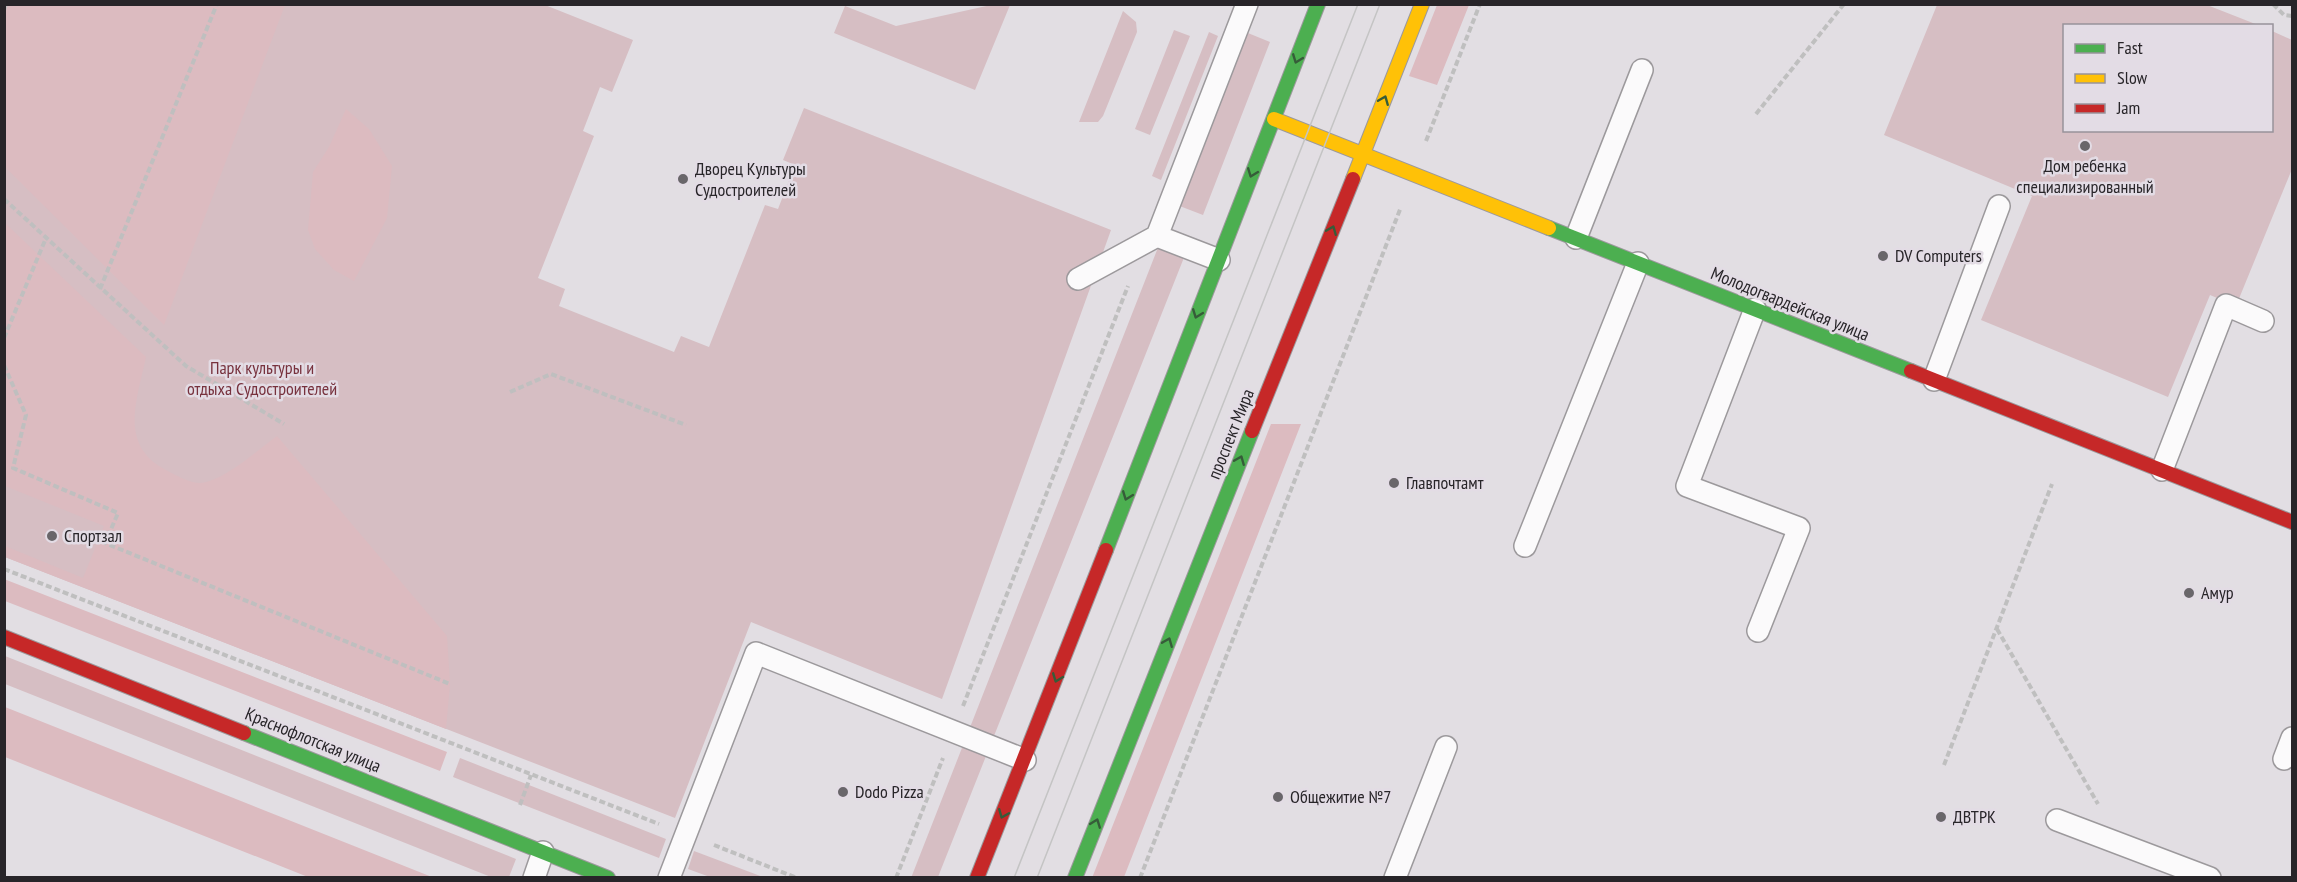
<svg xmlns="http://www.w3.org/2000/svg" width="2297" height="882" viewBox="0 0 2297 882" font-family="'PT Sans Narrow',sans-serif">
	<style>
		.green { fill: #d6bec3 }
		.forest { fill: #dcbbc0 }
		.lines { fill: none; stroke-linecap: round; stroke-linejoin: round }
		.lane-casing { stroke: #9c999c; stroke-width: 24 }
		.fast-casing { stroke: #9c999c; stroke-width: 16 }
		.slow-casing { stroke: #9c999c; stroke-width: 16 }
		.jam-casing { stroke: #9c999c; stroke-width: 16 }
		.path { stroke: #bfbfbf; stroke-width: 4; stroke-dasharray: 6 3; stroke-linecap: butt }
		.lane { stroke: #fbfafb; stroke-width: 21 }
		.fast { stroke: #4caf50; stroke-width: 14 }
		.slow { stroke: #ffc107; stroke-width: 14 }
		.jam { stroke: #c62828; stroke-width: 14 }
		.tram { stroke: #c4c4c4; stroke-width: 1.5 }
		.oneway { stroke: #365c39 }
		.poi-dot { fill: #69666a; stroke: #e3dce5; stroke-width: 2 }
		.labels { text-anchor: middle; stroke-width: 5; stroke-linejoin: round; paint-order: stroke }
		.poi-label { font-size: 18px; fill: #282529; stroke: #e3dce5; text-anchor: start }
		.street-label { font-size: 18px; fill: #282529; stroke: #e3dce5 }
		.park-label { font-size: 18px; fill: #77313d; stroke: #e3dce5 }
	</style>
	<rect width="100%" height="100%" fill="#e2dee3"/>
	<!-- green -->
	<path class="green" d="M 4,5 L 545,5 L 633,40 L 612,92 L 600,87 L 583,131 L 594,136 L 538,278 L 565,289 L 559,306 L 674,352 L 681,336 L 709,347 L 765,205 L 778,209 L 795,165 L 783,160 L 804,108 L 1111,230 L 942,699 L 751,622 L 675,818 L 5,557 Z
		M 991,5 L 1010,5 L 975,90 L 834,33 L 845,6 L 896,26 Z
		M 1937,5 L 2207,5 L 2258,25 L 2064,26 L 2064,130 L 2272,130 L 2272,31 L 2292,40 L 2292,169 L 2236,306 L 2210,295 L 2168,397 L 1981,320 L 2032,196 L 1884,135 Z
		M 1123,11 L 1136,22 L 1137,32 L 1103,116 L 1098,122 L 1079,122 Z
		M 1174,30 L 1190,36 L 1150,135 L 1135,129 Z
		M 1243,31 L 1270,42 L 1203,215 L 1177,205 Z
		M 1209,32 L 1218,36 L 1161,180 L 1152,176 Z
		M 1159,245 L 1185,255 L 938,877 L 911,878 Z
		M 5,656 L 516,859 L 509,877 L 491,877 L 5,684 Z
		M 460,758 L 666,839 L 659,858 L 453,777 Z
		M 694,851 L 763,877 L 710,877 L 688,869 Z"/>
	<!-- forest -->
	<path class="forest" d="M 4,5 L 285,5 L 164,325 L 5,167 Z
		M 1437,5 L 1469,5 L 1437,85 L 1409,76 Z
		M 346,109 L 369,129 L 392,166 L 387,218 L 354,281 L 334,270 L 315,249 L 308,230 L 313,172 L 329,147 Z
		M 5,223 L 146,357 C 137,400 118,445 166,470 C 175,475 190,483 200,483 C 223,482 259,449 277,436 L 447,636 L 450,684 L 446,729 L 5,557 L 5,546 L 83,578 L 104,526 L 5,486 Z
		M 1271,424 L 1301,424 L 1124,877 L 1092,878 Z
		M 4,579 L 447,752 L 440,771 L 5,601 Z
		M 4,707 L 5,707 L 432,877 L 308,877 L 5,757 Z"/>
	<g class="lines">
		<defs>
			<path id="lane" d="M 1157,236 L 1219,260
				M 1576,238 L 1642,70
				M 1078,279 L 1157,236 L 1247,4
				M 1755,309 L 1687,486 L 1799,528 L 1758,631
				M 1934,380 L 1999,206
				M 2162,470 L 2226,305 L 2263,321
				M 1525,546 L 1638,263
				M 2284,759 L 2292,738
				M 2057,820 L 2210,878
				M 534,878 L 543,852
				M 669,878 L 756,653 L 1025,760
				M 1395,878 L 1446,747"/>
			<path id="fast" d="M 1549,228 L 1911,371
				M 1106,550 L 1318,4
				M 244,733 L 608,878
				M 1075,878 L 1252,431"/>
			<path id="slow" d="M 1274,119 L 1549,228
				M 1353,179 L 1422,4"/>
			<path id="jam" d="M 1911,371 L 2292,522
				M 1252,431 L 1353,179
				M 4,637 L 244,733
				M 977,878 L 1106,550"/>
		</defs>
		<!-- lane casing -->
		<use href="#lane" class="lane-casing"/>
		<!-- fast casing -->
		<use href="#fast" class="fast-casing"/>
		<!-- slow casing -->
		<use href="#slow" class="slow-casing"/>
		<!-- jam casing -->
		<use href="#jam" class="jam-casing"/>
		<!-- path -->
		<path class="path" d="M 2273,4 L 2284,15 L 2292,16
			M 4,10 L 6,4
			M 1756,114 L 1844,4
			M 1426,141 L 1480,4
			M 4,199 L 186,366 L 284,424
			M 100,289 L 217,4
			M 4,338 L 46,238
			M 4,365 L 26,415 L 13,468 L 118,513 L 105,543 L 450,684
			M 510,392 L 551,374 L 686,425
			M 4,569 L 659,824
			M 1997,629 L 2098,804
			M 963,706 L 1128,286
			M 1944,765 L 2052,484
			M 520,805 L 531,775
			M 714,845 L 797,878
			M 896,878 L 943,758
			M 1140,878 L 1401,207"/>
		<!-- lane -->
		<use href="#lane" class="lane"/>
		<!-- fast -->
		<use href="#fast" class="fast"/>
		<!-- slow -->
		<use href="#slow" class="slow"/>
		<!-- jam -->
		<use href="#jam" class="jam"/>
		<!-- tram -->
		<path class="tram" d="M 1014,878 L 1358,4
			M 1037,878 L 1380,4"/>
	</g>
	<!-- one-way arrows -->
	<defs><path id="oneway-chevron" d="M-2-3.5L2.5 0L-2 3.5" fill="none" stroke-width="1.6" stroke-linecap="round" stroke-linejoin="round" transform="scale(1.5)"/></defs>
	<g class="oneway">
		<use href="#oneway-chevron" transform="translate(1297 59) rotate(111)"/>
		<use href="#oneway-chevron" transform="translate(1384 100) rotate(-68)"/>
		<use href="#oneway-chevron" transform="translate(1252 173) rotate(111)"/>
		<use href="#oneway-chevron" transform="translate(1332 230) rotate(-68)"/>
		<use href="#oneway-chevron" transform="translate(1197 314) rotate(111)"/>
		<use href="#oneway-chevron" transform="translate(1240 460) rotate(-68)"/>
		<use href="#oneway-chevron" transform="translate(1127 496) rotate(111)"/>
		<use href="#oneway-chevron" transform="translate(1168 642) rotate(-68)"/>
		<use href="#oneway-chevron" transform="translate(1057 678) rotate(111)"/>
		<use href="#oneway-chevron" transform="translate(1003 814) rotate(112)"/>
		<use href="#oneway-chevron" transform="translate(1096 823) rotate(-69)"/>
	</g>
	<!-- markers -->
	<g class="poi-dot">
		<circle cx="2085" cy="146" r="6"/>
		<circle cx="683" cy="179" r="6"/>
		<circle cx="1883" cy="256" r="6"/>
		<circle cx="1394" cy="483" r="6"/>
		<circle cx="52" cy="536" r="6"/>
		<circle cx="2189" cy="593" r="6"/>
		<circle cx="843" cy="792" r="6"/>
		<circle cx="1278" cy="797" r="6"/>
		<circle cx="1941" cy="817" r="6"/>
	</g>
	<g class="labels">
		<!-- poi labels -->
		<g class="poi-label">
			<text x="2085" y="172" text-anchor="middle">Дом ребенка<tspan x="2085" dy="21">специализированный</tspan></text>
			<text x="695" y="175">Дворец Культуры<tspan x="695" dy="21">Судостроителей</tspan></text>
			<text x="1895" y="262">DV Computers</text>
			<text x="1406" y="489">Главпочтамт</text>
			<text x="64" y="542">Спортзал</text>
			<text x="2201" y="599">Амур</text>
			<text x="855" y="798">Dodo Pizza</text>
			<text x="1290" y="803">Общежитие №7</text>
			<text x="1953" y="823">ДВТРК</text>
		</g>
		<!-- street labels -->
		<g class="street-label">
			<text transform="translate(1790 304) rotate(22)" y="6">Молодогвардейская улица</text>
			<text transform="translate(1231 434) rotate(-68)" y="6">проспект Мира</text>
			<text transform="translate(313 740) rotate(22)" y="6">Краснофлотская улица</text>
		</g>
		<!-- park labels -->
		<g class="park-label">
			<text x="262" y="374">Парк культуры и<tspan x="262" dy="21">отдыха Судостроителей</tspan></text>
		</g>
	</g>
	<!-- border -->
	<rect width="2297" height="882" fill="none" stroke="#282529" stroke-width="12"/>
	<!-- legend -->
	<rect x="2063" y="24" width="210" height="108" fill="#e3dce5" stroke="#98939a" stroke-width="1.5"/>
	<rect x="2075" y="44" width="30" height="9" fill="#4caf50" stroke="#98939a" stroke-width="1.5"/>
	<text x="2117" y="54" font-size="18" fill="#282529">Fast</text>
	<rect x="2075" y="74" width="30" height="9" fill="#ffc107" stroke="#98939a" stroke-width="1.5"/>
	<text x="2117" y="84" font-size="18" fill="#282529">Slow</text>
	<rect x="2075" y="104" width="30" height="9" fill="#c62828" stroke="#98939a" stroke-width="1.5"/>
	<text x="2117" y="114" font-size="18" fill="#282529">Jam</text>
</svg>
